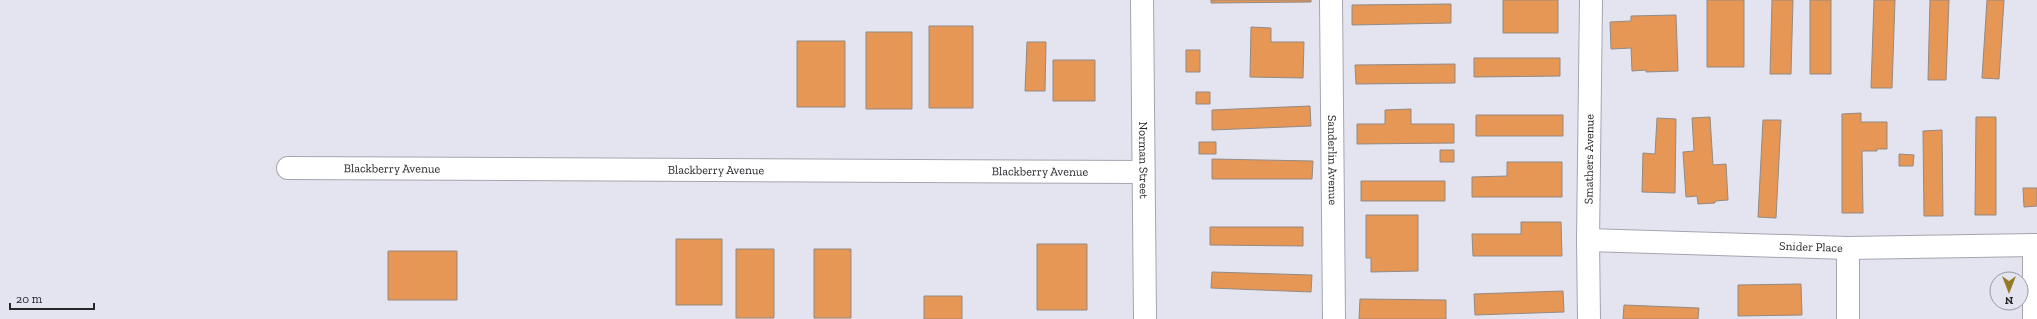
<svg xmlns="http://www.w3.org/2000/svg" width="2037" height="319" viewBox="0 0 2037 319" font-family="'Zilla Slab',serif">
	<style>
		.building { fill: #e69655; stroke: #948a83 }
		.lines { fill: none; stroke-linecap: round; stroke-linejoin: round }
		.minor-casing { stroke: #a5a5b0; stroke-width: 24 }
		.minor { stroke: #fff; stroke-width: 22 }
		.labels { text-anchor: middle; stroke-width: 3.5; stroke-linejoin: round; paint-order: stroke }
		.street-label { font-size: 12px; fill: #26272b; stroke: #e3e4f0 }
	</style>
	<rect width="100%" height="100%" fill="#e3e4f0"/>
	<!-- building -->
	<path class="building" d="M 1211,0 L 1311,0 L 1311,2 L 1211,3 Z
		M 1503,0 L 1558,0 L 1558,33 L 1503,33 Z
		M 1707,0 L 1744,0 L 1744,67 L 1707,67 Z
		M 1772,0 L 1793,0 L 1791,74 L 1770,74 Z
		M 1810,0 L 1831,0 L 1831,74 L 1810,74 Z
		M 1874,0 L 1895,0 L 1892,88 L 1871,88 Z
		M 1930,0 L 1949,0 L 1946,80 L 1928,80 Z
		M 1987,0 L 2004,0 L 1999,79 L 1982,78 Z
		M 1451,4 L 1451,23 L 1352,25 L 1352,5 Z
		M 1676,15 L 1678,71 L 1646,72 L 1646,70 L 1632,71 L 1631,48 L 1611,49 L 1610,22 L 1631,21 L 1631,16 Z
		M 929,26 L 973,26 L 973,108 L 929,108 Z
		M 1251,27 L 1271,28 L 1271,42 L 1304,42 L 1303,78 L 1250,77 Z
		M 866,32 L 912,32 L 912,109 L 866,109 Z
		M 797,41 L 845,41 L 845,107 L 797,107 Z
		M 1027,42 L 1046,42 L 1045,91 L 1025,91 Z
		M 1186,50 L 1200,50 L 1200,72 L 1186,72 Z
		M 1474,58 L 1560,58 L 1560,76 L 1474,77 Z
		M 1053,60 L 1095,60 L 1095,101 L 1053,101 Z
		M 1455,64 L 1455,83 L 1356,84 L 1355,65 Z
		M 1196,92 L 1210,92 L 1210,104 L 1196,104 Z
		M 1310,106 L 1311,126 L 1212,130 L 1212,110 Z
		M 1411,109 L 1411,124 L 1454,124 L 1454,143 L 1357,144 L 1357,124 L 1385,124 L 1385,110 Z
		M 1861,113 L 1861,122 L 1887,122 L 1887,149 L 1877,149 L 1877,151 L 1862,151 L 1863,213 L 1842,213 L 1842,114 Z
		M 1476,115 L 1563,115 L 1563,136 L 1476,136 Z
		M 1710,117 L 1713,165 L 1726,164 L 1728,200 L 1715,201 L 1715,203 L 1698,204 L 1697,196 L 1686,197 L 1683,152 L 1694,151 L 1692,118 Z
		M 1976,117 L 1996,117 L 1996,215 L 1975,215 Z
		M 1657,118 L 1676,119 L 1675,193 L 1642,192 L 1643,153 L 1655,154 Z
		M 1763,120 L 1781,120 L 1776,218 L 1758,217 Z
		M 1942,130 L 1943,216 L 1924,216 L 1923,131 Z
		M 1199,142 L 1216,142 L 1216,154 L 1199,154 Z
		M 1440,150 L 1454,150 L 1454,162 L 1440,162 Z
		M 1899,154 L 1914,155 L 1913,166 L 1899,166 Z
		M 1212,159 L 1313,161 L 1312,179 L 1212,179 Z
		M 1507,162 L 1562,162 L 1562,197 L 1472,197 L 1472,177 L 1507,176 Z
		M 1361,181 L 1445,181 L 1445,201 L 1361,201 Z
		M 2023,188 L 2037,188 L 2037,206 L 2024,207 Z
		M 1366,215 L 1418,215 L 1418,271 L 1371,272 L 1371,258 L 1366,258 Z
		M 1521,222 L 1561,222 L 1562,256 L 1473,256 L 1472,234 L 1521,234 Z
		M 1210,227 L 1303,227 L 1303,246 L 1210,245 Z
		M 676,239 L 722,239 L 722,305 L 676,305 Z
		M 1037,244 L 1087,244 L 1087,310 L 1037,310 Z
		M 736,249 L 774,249 L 774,318 L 736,318 Z
		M 814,249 L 851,249 L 851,318 L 814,318 Z
		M 388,251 L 457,251 L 457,300 L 388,300 Z
		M 1212,272 L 1312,275 L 1311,292 L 1211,288 Z
		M 1801,284 L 1802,315 L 1738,316 L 1738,285 Z
		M 1563,291 L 1564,312 L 1475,315 L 1474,294 Z
		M 924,296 L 962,296 L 962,319 L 924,319 Z
		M 1360,299 L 1446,300 L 1446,319 L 1359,319 Z
		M 1624,305 L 1699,308 L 1698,319 L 1623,319 Z"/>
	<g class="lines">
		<defs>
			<g id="minor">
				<path id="s1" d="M 1142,0 L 1145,319"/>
				<path id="s2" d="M 1331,0 L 1334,319"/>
				<path id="s3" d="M 288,168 L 1143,172"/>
				<path id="s4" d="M 1588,240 L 1848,248 L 2037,245"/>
				<path d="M 1848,248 L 1848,319"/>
				<path id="s5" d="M 1589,319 L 1588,240 L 1591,0"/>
				<path d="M 2034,319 L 2034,245"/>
			</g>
		</defs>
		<!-- minor casing -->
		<use href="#minor" class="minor-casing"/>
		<!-- minor -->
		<use href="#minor" class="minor"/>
	</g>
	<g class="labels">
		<!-- street labels -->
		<g class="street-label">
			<text dy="4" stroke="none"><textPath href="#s1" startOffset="160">Norman Street</textPath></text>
			<text dy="4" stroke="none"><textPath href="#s2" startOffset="160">Sanderlin Avenue</textPath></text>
			<text dy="4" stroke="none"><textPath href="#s5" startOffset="160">Smathers Avenue</textPath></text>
			<text dy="4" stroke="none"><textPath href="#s3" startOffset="104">Blackberry Avenue</textPath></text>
			<text dy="4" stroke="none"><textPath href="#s3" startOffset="428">Blackberry Avenue</textPath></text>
			<text dy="4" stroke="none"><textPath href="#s3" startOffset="752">Blackberry Avenue</textPath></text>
			<text dy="4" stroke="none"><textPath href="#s4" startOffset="223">Snider Place</textPath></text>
		</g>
	</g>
	<!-- north arrow -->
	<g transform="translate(2009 291) rotate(180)"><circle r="19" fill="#e3e4f0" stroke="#9798a1"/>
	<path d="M0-3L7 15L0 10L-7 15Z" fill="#957c24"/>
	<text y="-6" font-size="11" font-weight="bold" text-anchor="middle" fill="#26272b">N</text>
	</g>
	<!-- scale -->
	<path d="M10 303v6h84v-6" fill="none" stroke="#26272b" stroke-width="2"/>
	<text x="16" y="303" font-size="12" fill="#26272b" stroke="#e3e4f0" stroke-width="3" paint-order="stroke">20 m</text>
</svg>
